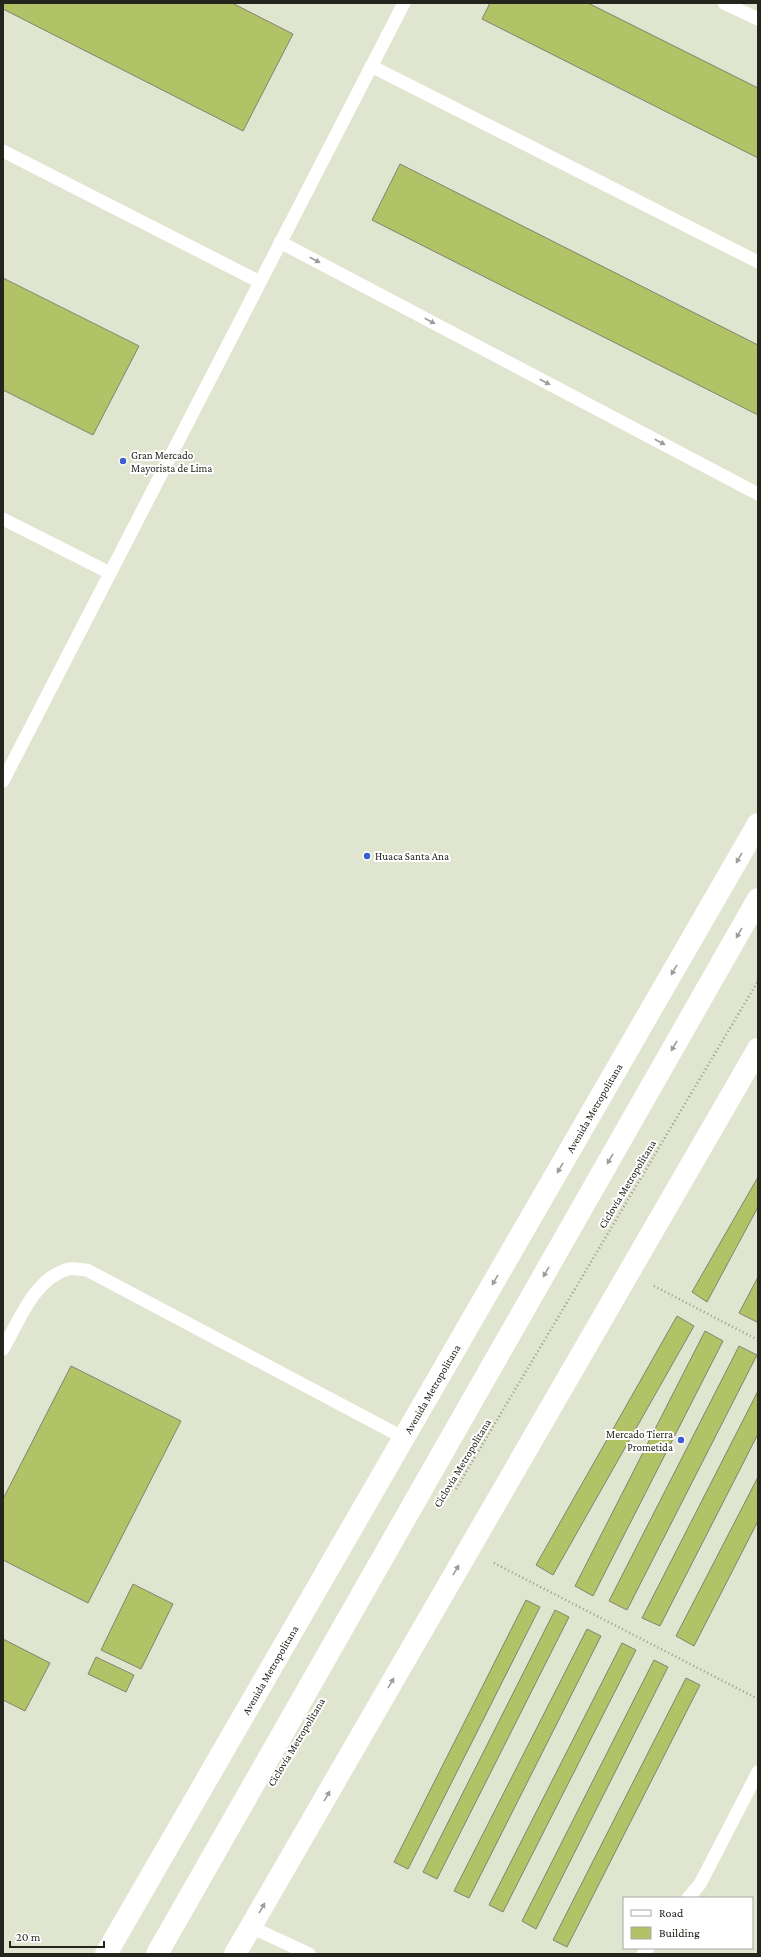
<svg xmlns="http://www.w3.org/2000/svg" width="761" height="1957" viewBox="0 0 761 1957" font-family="'Crimson Pro',serif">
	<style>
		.building { fill: #b2c267; stroke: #808470 }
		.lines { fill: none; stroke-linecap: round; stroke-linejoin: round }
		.path { stroke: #969a89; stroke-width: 2.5; stroke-dasharray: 1 3; stroke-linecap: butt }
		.lane { stroke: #fff; stroke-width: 13 }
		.secondary { stroke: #fff; stroke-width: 22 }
		.primary { stroke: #fff; stroke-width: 22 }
		.oneway { fill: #9c9d9a }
		.poi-dot { fill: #3d5fd0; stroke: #fff; stroke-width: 1.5 }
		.labels { text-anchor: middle; stroke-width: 4; stroke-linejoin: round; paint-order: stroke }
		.poi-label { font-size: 11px; fill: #24261e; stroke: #fff; text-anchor: start }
		.street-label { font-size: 11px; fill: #24261e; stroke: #fff }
	</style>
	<rect width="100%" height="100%" fill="#e0e5cf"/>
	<!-- building -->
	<path class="building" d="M 3,3 L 232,3 L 293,34 L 243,131 L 3,9 Z
		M 490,3 L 588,3 L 758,88 L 758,158 L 482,19 Z
		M 400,164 L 758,345 L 758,415 L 372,220 Z
		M 3,278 L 139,346 L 93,435 L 3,390 Z
		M 758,1177 L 758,1207 L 707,1302 L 692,1292 Z
		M 758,1277 L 758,1320 L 757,1322 L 739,1313 Z
		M 677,1316 L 694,1326 L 553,1575 L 536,1565 Z
		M 705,1331 L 723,1341 L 593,1596 L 575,1586 Z
		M 739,1346 L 757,1355 L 627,1610 L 609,1601 Z
		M 71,1366 L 181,1421 L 88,1603 L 3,1560 L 3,1499 Z
		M 758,1391 L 758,1434 L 660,1626 L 642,1618 Z
		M 758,1477 L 758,1521 L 694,1646 L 676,1636 Z
		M 133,1584 L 173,1604 L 141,1669 L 101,1650 Z
		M 526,1600 L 540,1607 L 408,1869 L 394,1862 Z
		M 555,1610 L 569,1617 L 437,1879 L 423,1872 Z
		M 587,1629 L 601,1636 L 469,1898 L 454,1891 Z
		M 3,1639 L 50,1663 L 25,1711 L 3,1700 Z
		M 622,1643 L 636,1650 L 503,1912 L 489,1905 Z
		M 96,1657 L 134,1675 L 126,1692 L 88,1674 Z
		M 654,1660 L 668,1667 L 536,1929 L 522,1921 Z
		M 686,1678 L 700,1685 L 567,1947 L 553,1940 Z"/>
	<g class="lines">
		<!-- path -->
		<path class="path" d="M 654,1286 L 758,1340
			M 456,1489 L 758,981
			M 494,1563 L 758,1699"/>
		<!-- lane -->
		<path class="lane" d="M 724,3 L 758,19
			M 371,66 L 758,262
			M 3,151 L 260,282
			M 280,242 L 758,494
			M 3,519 L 110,573
			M 3,781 L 404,3
			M 3,1349 C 19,1321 35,1277 69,1269 C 74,1268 82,1270 87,1270 L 404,1438
			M 688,1898 L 700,1884 L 758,1772
			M 251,1927 L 309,1954
			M 643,1954 L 648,1948"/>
		<!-- secondary -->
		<path class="secondary" d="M 106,1954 L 758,824"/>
		<!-- primary -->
		<path class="primary" d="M 157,1954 L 758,899
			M 235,1954 L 758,1049"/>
	</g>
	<!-- one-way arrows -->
	<defs><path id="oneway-solid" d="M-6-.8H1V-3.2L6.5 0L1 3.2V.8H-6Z"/></defs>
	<g class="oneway">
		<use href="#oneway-solid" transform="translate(315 260) rotate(28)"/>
		<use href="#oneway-solid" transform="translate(430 321) rotate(28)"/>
		<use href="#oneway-solid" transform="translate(545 382) rotate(28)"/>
		<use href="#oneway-solid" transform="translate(660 442) rotate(28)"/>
		<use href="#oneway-solid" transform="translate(739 858) rotate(120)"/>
		<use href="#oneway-solid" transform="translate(739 933) rotate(120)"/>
		<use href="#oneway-solid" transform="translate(674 970) rotate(120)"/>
		<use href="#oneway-solid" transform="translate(674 1046) rotate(120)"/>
		<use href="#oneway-solid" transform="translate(610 1159) rotate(120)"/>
		<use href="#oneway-solid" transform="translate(560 1168) rotate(120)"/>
		<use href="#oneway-solid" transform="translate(546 1272) rotate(120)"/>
		<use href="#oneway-solid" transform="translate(495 1280) rotate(120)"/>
		<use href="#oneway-solid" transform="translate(456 1570) rotate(-60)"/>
		<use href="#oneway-solid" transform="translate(391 1683) rotate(-60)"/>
		<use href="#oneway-solid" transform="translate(327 1796) rotate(-60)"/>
		<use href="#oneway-solid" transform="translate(262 1908) rotate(-60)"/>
	</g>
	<!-- markers -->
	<g class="poi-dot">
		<circle cx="123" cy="461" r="4"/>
		<circle cx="367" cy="856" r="4"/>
		<circle cx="681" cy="1440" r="4"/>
	</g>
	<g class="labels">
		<!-- poi labels -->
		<g class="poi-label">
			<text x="131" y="459">Gran Mercado<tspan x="131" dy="13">Mayorista de Lima</tspan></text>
			<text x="375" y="860">Huaca Santa Ana</text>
			<text x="673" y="1438" text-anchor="end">Mercado Tierra<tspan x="673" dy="13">Prometida</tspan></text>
		</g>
		<!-- street labels -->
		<g class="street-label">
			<text transform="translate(594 1108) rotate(-60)" y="4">Avenida Metropolitana</text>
			<text transform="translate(627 1184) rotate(-59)" y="4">Ciclovía Metropolitana</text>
			<text transform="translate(432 1389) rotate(-60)" y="4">Avenida Metropolitana</text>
			<text transform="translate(462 1463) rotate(-59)" y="4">Ciclovía Metropolitana</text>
			<text transform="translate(270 1670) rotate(-60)" y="4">Avenida Metropolitana</text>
			<text transform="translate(296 1742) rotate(-59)" y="4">Ciclovía Metropolitana</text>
		</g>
	</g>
	<!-- border -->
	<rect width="761" height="1957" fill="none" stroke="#24261e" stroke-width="8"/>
	<!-- legend -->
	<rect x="623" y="1897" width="130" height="52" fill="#ffffff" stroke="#a7a8a5"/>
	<rect x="631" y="1910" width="20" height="6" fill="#ffffff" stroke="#a7a8a5"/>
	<text x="659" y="1917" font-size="12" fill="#24261e">Road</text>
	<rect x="631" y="1927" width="20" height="12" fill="#b2c267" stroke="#a7a8a5"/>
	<text x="659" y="1937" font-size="12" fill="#24261e">Building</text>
	<!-- scale -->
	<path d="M10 1941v6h94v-6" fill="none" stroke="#24261e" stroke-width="2"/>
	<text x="16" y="1941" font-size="12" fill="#24261e" stroke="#ffffff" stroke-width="3" paint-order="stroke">20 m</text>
</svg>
